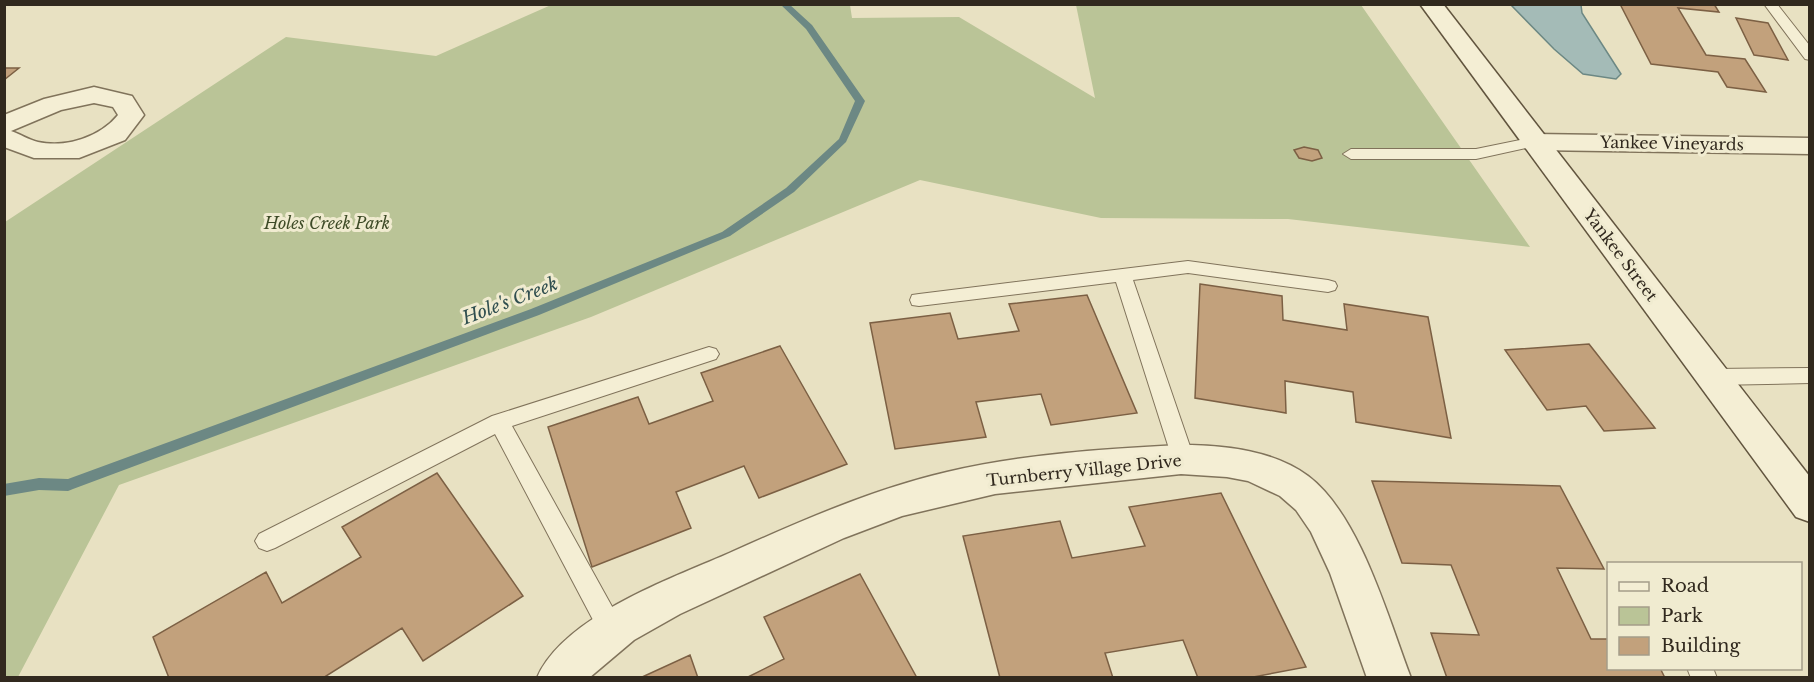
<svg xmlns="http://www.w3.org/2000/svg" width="1814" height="682" viewBox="0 0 1814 682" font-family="'Libre Baskerville',serif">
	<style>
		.green { fill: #bac497 }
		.water { fill: #a4bbb7; stroke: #6c8884; stroke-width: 1.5 }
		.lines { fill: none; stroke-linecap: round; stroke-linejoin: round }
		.stream { fill: #6c8884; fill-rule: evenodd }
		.building { fill: #c2a17c; stroke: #7c6044; stroke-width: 1.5 }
		.lane-casing { stroke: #80735b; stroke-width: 2 }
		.street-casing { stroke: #80735b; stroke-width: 3 }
		.secondary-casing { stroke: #61543e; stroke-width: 3 }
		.lane { fill: #f4eed4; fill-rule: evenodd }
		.street { fill: #f4eed4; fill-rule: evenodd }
		.secondary { fill: #f4eed4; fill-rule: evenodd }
		.labels { text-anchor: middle; stroke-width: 6; stroke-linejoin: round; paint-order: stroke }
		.street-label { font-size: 16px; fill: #31291e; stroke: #f0ebd0 }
		.park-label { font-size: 16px; font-style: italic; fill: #3e4b27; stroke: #f0ebd0 }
		.water-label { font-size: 18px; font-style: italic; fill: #2f4e4f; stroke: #f0ebd0 }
	</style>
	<rect width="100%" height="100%" fill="#e8e1c2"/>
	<!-- green -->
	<path class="green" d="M 551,5 L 850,5 L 852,18 L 959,17 L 1095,98 L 1076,5 L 1361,5 L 1530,247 L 1288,219 L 1101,218 L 920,180 L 591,317 L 119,485 L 18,677 L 5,678 L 5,222 L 286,37 L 436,56 Z"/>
	<!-- water -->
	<path class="water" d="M 1511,5 L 1581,5 L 1582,13 L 1621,74 L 1616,79 L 1583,74 L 1554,49 Z"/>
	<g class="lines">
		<!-- stream -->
		<path class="stream" d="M 780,4 L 789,4 L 812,25 L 865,101 L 846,142 L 794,192 L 730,236 L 539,315 L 73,489 L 68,491 L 39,490 L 4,496 L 4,484 L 39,478 L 68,479 L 531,309 L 722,232 L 786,188 L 839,139 L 855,101 L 806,29 Z"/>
	</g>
	<!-- building -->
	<path class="building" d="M 1620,4 L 1714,4 L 1719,12 L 1678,8 L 1706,55 L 1745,59 L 1766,92 L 1727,87 L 1718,72 L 1651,64 Z
		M 1736,18 L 1768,23 L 1788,60 L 1754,55 Z
		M 4,68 L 19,68 L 4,80 Z
		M 1304,147 L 1318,150 L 1322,158 L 1312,161 L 1299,158 L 1294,150 Z
		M 1200,284 L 1282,296 L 1283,320 L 1347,330 L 1344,304 L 1428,317 L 1451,438 L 1356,422 L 1353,392 L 1285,381 L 1286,413 L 1195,398 Z
		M 1087,295 L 1137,413 L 1051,425 L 1041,394 L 976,402 L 986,437 L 895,449 L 870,323 L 950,313 L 958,339 L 1019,331 L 1009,304 Z
		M 1589,344 L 1655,428 L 1604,431 L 1586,406 L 1547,410 L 1505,350 Z
		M 780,346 L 847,464 L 759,498 L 744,466 L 676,492 L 691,528 L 592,567 L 548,427 L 638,397 L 649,424 L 713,401 L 701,373 Z
		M 437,473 L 523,596 L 423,661 L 402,628 L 323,678 L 169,678 L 153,637 L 266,572 L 282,603 L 361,557 L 342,527 Z
		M 1372,481 L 1560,486 L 1604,569 L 1557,568 L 1591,639 L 1608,639 L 1608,668 L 1660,668 L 1665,678 L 1447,678 L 1431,633 L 1479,635 L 1451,565 L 1402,563 Z
		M 1221,493 L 1306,667 L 1248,678 L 1198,678 L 1183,640 L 1105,653 L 1113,678 L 1000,678 L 963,536 L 1060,521 L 1072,558 L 1145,546 L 1129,507 Z
		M 860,574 L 917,678 L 746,678 L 784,659 L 764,617 Z
		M 690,655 L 698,678 L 640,678 Z"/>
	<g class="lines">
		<defs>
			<path id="lane" d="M 1764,4 L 1777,4 L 1810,46 L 1810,60 L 1805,59 Z
				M 1534,137 L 1542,142 L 1540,145 L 1476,159 L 1351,159 L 1343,154 L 1351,149 L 1476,149 Z
				M 1188,261 L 1328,280 L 1335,282 L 1337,286 L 1335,290 L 1328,292 L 1188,273 L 1133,280 L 1194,458 L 1191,464 L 1183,467 L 1175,464 L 1172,458 L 1116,282 L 919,306 L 912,305 L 910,300 L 912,295 L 919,294 Z
				M 709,347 L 716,349 L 719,354 L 716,359 L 512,426 L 620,621 L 624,629 L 620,637 L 611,641 L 602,637 L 495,434 L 275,548 L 267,551 L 259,548 L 255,541 L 259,534 L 492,416 Z
				M 1810,368 L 1810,383 L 1714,385 L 1707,382 L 1704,377 L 1707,372 L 1714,369 Z
				M 1687,668 L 1713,668 L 1717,678 L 1691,678 Z"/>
			<path id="street" d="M 94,87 L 132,96 L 144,115 L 125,140 L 79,158 L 34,158 L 4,147 L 4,115 L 44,99 ZM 94,103 L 113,107 L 118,115 C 100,137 67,148 38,142 C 29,140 20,134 11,131 L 61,110 Z
				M 1534,134 L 1810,138 L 1810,154 L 1534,150 L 1525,148 L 1521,142 L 1525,136 Z
				M 1181,445 C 1222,445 1274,450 1308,476 C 1360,515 1388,618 1411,678 L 1367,678 L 1330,573 L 1311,532 L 1296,510 L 1280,496 L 1248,481 L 1227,477 L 1181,474 L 995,494 L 902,516 L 844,538 L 680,614 L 634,640 L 589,678 L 537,678 C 563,617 670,579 727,554 C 799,522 870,490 947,472 C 1023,454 1104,449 1181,445 Z"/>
			<path id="secondary" d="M 1420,4 L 1443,4 L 1810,477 L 1810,522 L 1796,517 Z"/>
		</defs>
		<!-- lane casing -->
		<use href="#lane" class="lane-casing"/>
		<!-- street casing -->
		<use href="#street" class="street-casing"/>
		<!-- secondary casing -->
		<use href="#secondary" class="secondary-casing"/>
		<!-- lane -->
		<use href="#lane" class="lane"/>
		<!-- street -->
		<use href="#street" class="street"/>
		<!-- secondary -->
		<use href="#secondary" class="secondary"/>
	</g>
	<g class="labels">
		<!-- street labels -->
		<g class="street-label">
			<text transform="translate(1672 143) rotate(1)" y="6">Yankee Vineyards</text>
			<text transform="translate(1621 255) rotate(53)" y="6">Yankee Street</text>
			<text transform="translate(1084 470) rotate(-6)" y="6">Turnberry Village Drive</text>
		</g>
		<!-- park labels -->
		<g class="park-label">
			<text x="327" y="229">Holes Creek Park</text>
		</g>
		<!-- water labels -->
		<g class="water-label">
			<text transform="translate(510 301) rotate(-21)" y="6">Hole's Creek</text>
		</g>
	</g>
	<!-- border -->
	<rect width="1814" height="682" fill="none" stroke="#31291e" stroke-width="12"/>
	<!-- legend -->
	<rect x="1607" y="562" width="195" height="108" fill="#f0ebd0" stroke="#a49d89" stroke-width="1.5"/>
	<rect x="1619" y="582" width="30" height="9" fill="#f4eed4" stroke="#a49d89" stroke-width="1.5"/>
	<text x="1661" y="592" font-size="18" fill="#31291e">Road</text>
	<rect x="1619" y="607" width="30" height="18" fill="#bac497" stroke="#a49d89" stroke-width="1.5"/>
	<text x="1661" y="622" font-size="18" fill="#31291e">Park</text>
	<rect x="1619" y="637" width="30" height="18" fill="#c2a17c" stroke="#a49d89" stroke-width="1.5"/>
	<text x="1661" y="652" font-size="18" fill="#31291e">Building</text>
</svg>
